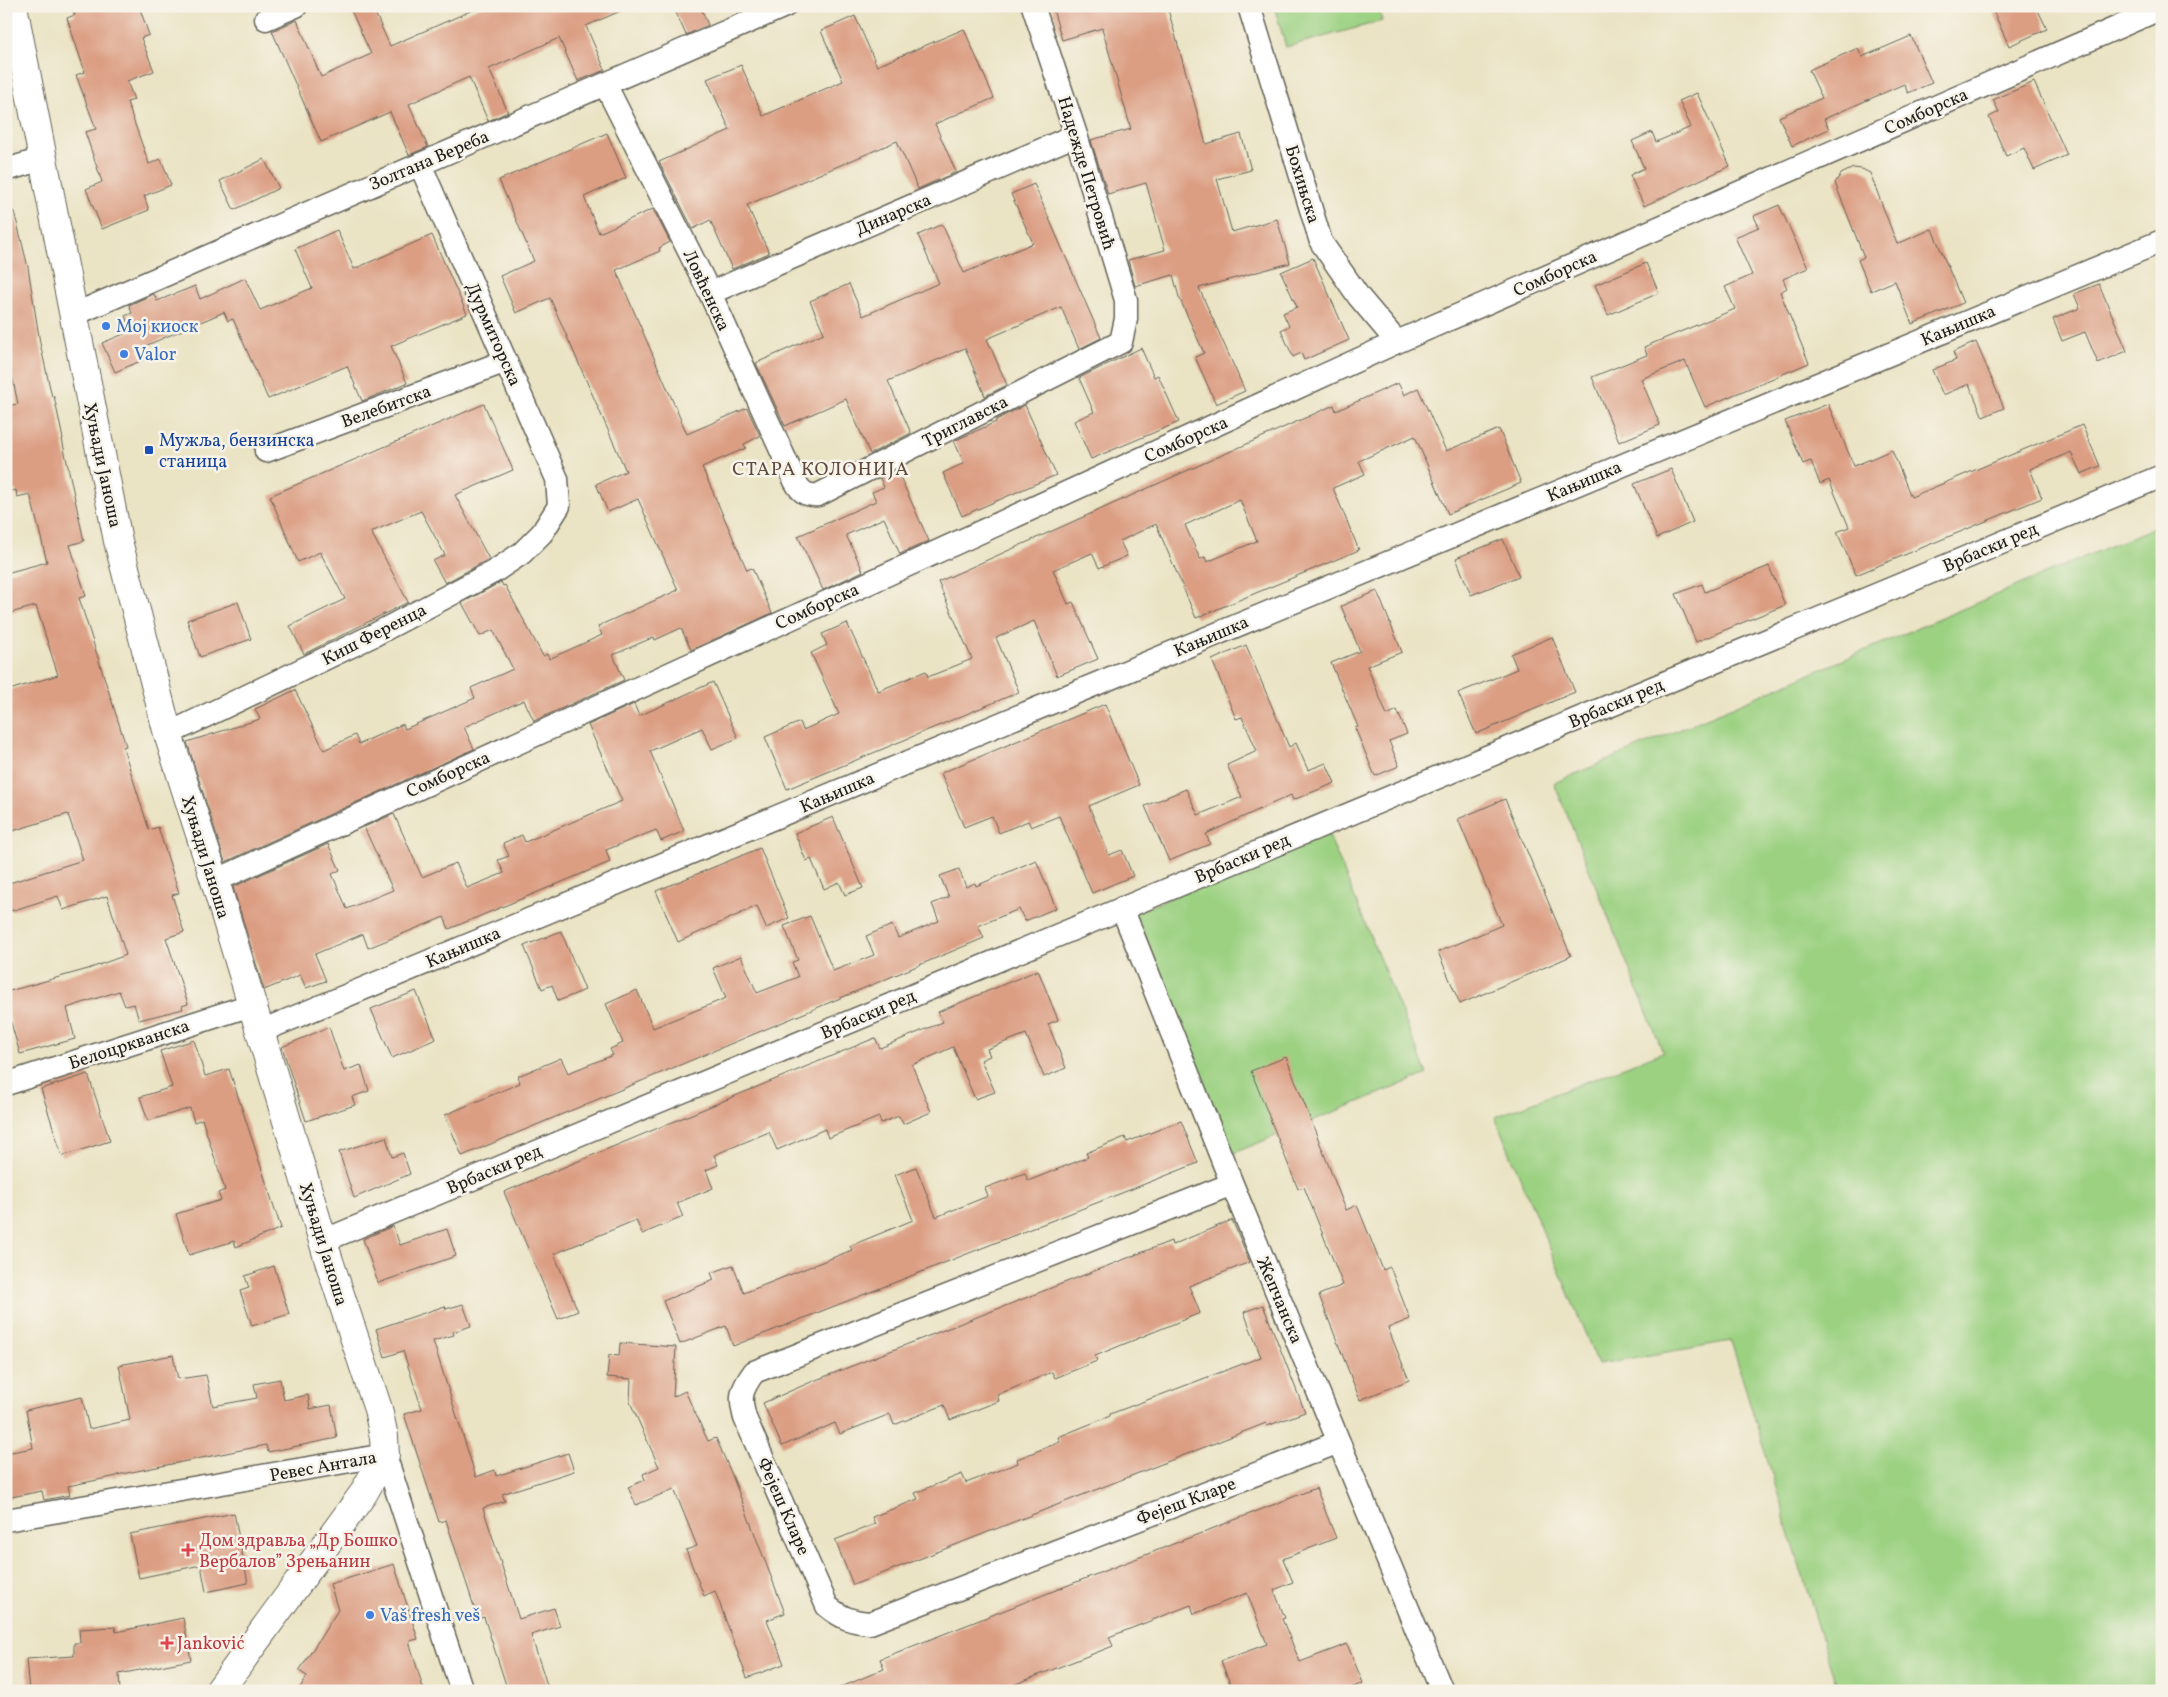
<svg xmlns="http://www.w3.org/2000/svg" width="2168" height="1697" viewBox="0 0 2168 1697" font-family="Vollkorn,serif">
	<style>
		.green { fill: #9cd182; stroke: #5c764f }
		.building { fill: #db9e83; fill-rule: evenodd }
		.lines { fill: none; stroke-linecap: round; stroke-linejoin: round }
		.minor-casing { stroke: #646257; stroke-width: 25 }
		.tertiary-casing { stroke: #646257; stroke-width: 30 }
		.minor { stroke: #fff; stroke-width: 22 }
		.tertiary { stroke: #fff; stroke-width: 28 }
		.shop-dot { fill: #3f7fe0; stroke: #f7f3e8; stroke-width: 2 }
		.transit-dot { fill: #1a4fb4; stroke: #f7f3e8; stroke-width: 2 }
		.health-dot { fill: #e0444e; stroke: #f7f3e8; stroke-width: 2 }
		.labels { text-anchor: middle; stroke-width: 5; stroke-linejoin: round; paint-order: stroke }
		.street-label { font-size: 18px; fill: #1c1c1c; stroke: #f7f3e8 }
		.shop-label { font-size: 18px; fill: #366cbe; stroke: #f7f3e8; text-anchor: start }
		.transit-label { font-size: 18px; fill: #164399; stroke: #f7f3e8; text-anchor: start }
		.health-label { font-size: 18px; fill: #be3a42; stroke: #f7f3e8; text-anchor: start }
		.neighbourhood-label { font-size: 19px; letter-spacing: 1px; fill: #5f4a40; stroke: #f7f3e8 }
	</style>
	<rect width="100%" height="100%" fill="#f7f3e8"/>
	<filter id="ink" filterUnits="userSpaceOnUse"><feTurbulence type="fractalNoise" baseFrequency=".02" numOctaves="2"/><feDisplacementMap in="SourceGraphic" scale="10" xChannelSelector="R" yChannelSelector="G"/><feConvolveMatrix kernelMatrix="1 2 1 2 8 2 1 2 1" color-interpolation-filters="sRGB"/></filter>
	<filter id="wash" filterUnits="userSpaceOnUse"><feTurbulence type="fractalNoise" baseFrequency=".0096" numOctaves="4" result="noise"/><feDisplacementMap in="SourceGraphic" scale="20" xChannelSelector="R" yChannelSelector="G"/><feGaussianBlur stdDeviation="1.12" result="paint"/><feColorMatrix in="noise" values="0 0 0 0 0 0 0 0 0 0 0 0 0 0 0 0 0 1.4 0 .05"/><feComposite in="paint" operator="in"/></filter>
	<g filter="url(#wash)">
		<rect width="100%" height="100%" fill="#eae3c4"/>
		<!-- green -->
		<path class="green" d="M 1274,6 L 1378,6 L 1382,21 L 1286,47 Z
			M 2162,524 L 2162,1691 L 1838,1691 L 1731,1341 L 1598,1364 L 1495,1117 L 1663,1052 L 1554,783 Z
			M 1328,833 L 1427,1074 L 1229,1155 L 1130,915 Z"/>
		<g id="blocks">
			<!-- building -->
			<path class="building" d="M 72,6 L 139,6 L 149,35 L 141,38 L 154,71 L 127,81 L 134,100 L 127,102 L 149,164 L 161,159 L 171,185 L 144,196 L 149,210 L 102,229 L 86,189 L 102,182 L 85,132 L 96,129 L 76,75 L 85,72 L 67,18 L 75,15 Z
				M 349,6 L 372,6 L 390,46 L 482,6 L 632,6 L 586,26 L 605,70 L 578,81 L 559,38 L 489,69 L 508,112 L 488,121 L 469,77 L 409,104 L 428,147 L 409,155 L 390,112 L 321,142 L 272,31 L 297,20 L 321,77 L 371,54 Z
				M 673,6 L 700,6 L 708,25 L 686,35 Z
				M 1052,6 L 1167,6 L 1206,144 L 1241,134 L 1251,170 L 1217,179 L 1232,232 L 1277,219 L 1290,263 L 1199,288 L 1245,391 L 1216,404 L 1195,357 L 1204,353 L 1179,297 L 1173,275 L 1135,286 L 1128,260 L 1165,250 L 1146,183 L 1108,194 L 1093,147 L 1091,140 L 1131,129 L 1102,28 L 1062,40 Z
				M 1991,6 L 2036,6 L 2047,29 L 2009,46 Z
				M 855,16 L 877,66 L 964,29 L 994,98 L 935,124 L 956,172 L 918,189 L 897,141 L 747,205 L 769,253 L 732,269 L 710,220 L 693,229 L 659,162 L 730,130 L 707,79 L 741,65 L 763,116 L 843,81 L 821,31 Z
				M 1911,36 L 1932,83 L 1908,93 L 1904,84 L 1824,119 L 1829,129 L 1792,146 L 1779,117 L 1822,98 L 1809,70 L 1858,48 L 1862,57 Z
				M 2034,82 L 2067,155 L 2034,170 L 2024,148 L 2006,156 L 1989,117 L 1999,112 L 1993,100 Z
				M 1697,93 L 1730,166 L 1644,206 L 1630,175 L 1644,168 L 1632,141 L 1652,132 L 1656,142 L 1691,127 L 1679,101 Z
				M 607,133 L 626,178 L 584,197 L 599,233 L 653,209 L 670,242 L 659,248 L 660,251 L 616,270 L 687,434 L 747,408 L 760,436 L 744,444 L 746,448 L 702,467 L 747,570 L 752,568 L 772,613 L 691,650 L 681,628 L 655,640 L 654,637 L 613,655 L 624,680 L 534,721 L 524,700 L 464,727 L 474,749 L 225,862 L 187,742 L 260,719 L 255,709 L 295,690 L 324,750 L 355,735 L 359,744 L 403,724 L 405,729 L 475,698 L 471,688 L 513,669 L 493,630 L 480,636 L 462,603 L 501,582 L 503,586 L 505,585 L 543,656 L 547,654 L 549,659 L 602,635 L 598,626 L 678,590 L 638,499 L 608,512 L 596,484 L 626,471 L 550,298 L 516,313 L 500,276 L 534,261 L 499,180 Z
				M 264,159 L 279,188 L 234,210 L 220,181 Z
				M 1853,168 L 1862,169 L 1870,173 L 1897,244 L 1932,229 L 1963,303 L 1912,324 L 1895,281 L 1871,291 L 1858,260 L 1864,257 L 1835,183 L 1841,174 Z
				M 1034,184 L 1101,338 L 1079,349 L 1061,307 L 987,339 L 1007,385 L 985,396 L 965,348 L 888,381 L 911,433 L 870,454 L 846,399 L 785,426 L 756,363 L 824,333 L 810,301 L 849,284 L 863,316 L 939,283 L 918,235 L 942,224 L 964,273 L 1033,243 L 1011,194 Z
				M 1779,205 L 1808,268 L 1783,279 L 1787,288 L 1780,292 L 1809,363 L 1705,407 L 1685,361 L 1641,379 L 1660,425 L 1619,442 L 1592,377 L 1647,355 L 1644,347 L 1735,309 L 1725,287 L 1752,275 L 1735,237 L 1759,227 L 1754,216 Z
				M 14,211 L 28,267 L 40,343 L 52,397 L 54,396 L 63,439 L 62,439 L 84,541 L 70,545 L 86,596 L 79,598 L 126,746 L 123,747 L 149,830 L 158,827 L 179,893 L 172,895 L 184,932 L 166,938 L 188,1004 L 182,1006 L 183,1009 L 139,1020 L 134,1004 L 125,1006 L 119,991 L 67,1008 L 75,1039 L 20,1054 L 6,1005 L 6,992 L 88,969 L 126,955 L 107,896 L 63,910 L 58,896 L 11,911 L 6,897 L 6,884 L 83,860 L 68,814 L 6,833 L 6,691 L 58,675 L 36,606 L 6,614 L 6,573 L 47,562 L 30,494 L 17,497 L 16,490 L 6,492 L 6,406 L 18,404 L 6,348 L 6,212 Z
				M 337,230 L 354,269 L 432,235 L 467,314 L 391,346 L 407,383 L 362,401 L 347,366 L 268,399 L 233,319 L 228,321 L 224,312 L 138,349 L 143,360 L 115,372 L 102,343 L 131,331 L 125,316 L 132,313 L 129,305 L 154,294 L 157,301 L 195,286 L 200,299 L 245,278 L 260,310 L 312,288 L 295,249 Z
				M 1313,258 L 1349,340 L 1304,360 L 1301,353 L 1293,357 L 1281,330 L 1289,326 L 1283,313 L 1297,307 L 1281,272 Z
				M 1646,263 L 1659,293 L 1608,315 L 1595,285 Z
				M 2099,284 L 2127,351 L 2098,363 L 2085,332 L 2062,341 L 2053,319 L 2080,308 L 2074,294 Z
				M 1976,342 L 2004,408 L 1983,417 L 1969,384 L 1943,395 L 1932,370 L 1956,360 L 1953,352 Z
				M 1141,348 L 1154,377 L 1158,375 L 1179,422 L 1091,459 L 1074,421 L 1094,412 L 1079,378 Z
				M 1398,383 L 1404,395 L 1418,388 L 1446,451 L 1499,429 L 1521,483 L 1448,514 L 1415,436 L 1359,461 L 1365,474 L 1333,488 L 1359,550 L 1196,618 L 1156,524 L 1120,541 L 1127,556 L 1099,568 L 1092,553 L 1053,570 L 1068,604 L 1073,602 L 1098,659 L 1057,676 L 1034,621 L 996,638 L 1019,692 L 787,789 L 765,737 L 800,722 L 803,730 L 839,714 L 811,653 L 827,645 L 822,634 L 847,623 L 878,691 L 926,671 L 928,677 L 972,659 L 938,582 L 1334,405 L 1336,411 ZM 1240,500 L 1257,541 L 1207,562 L 1205,557 L 1200,559 L 1185,525 Z
				M 484,404 L 513,470 L 455,495 L 489,559 L 445,583 L 433,561 L 445,555 L 421,511 L 371,532 L 408,602 L 304,654 L 290,626 L 345,599 L 320,552 L 298,562 L 270,496 Z
				M 1828,404 L 1854,466 L 1892,450 L 1911,497 L 2082,425 L 2100,466 L 2081,474 L 2071,452 L 2030,469 L 2042,498 L 1856,575 L 1837,532 L 1849,527 L 1829,480 L 1820,484 L 1811,461 L 1803,464 L 1785,421 Z
				M 1025,405 L 1056,475 L 962,516 L 943,473 L 964,463 L 954,441 L 996,422 L 996,420 Z
				M 1671,469 L 1693,522 L 1657,538 L 1634,484 Z
				M 897,470 L 929,541 L 900,554 L 884,518 L 846,535 L 863,571 L 823,590 L 798,536 L 876,501 L 872,492 L 884,487 L 880,478 Z
				M 1503,539 L 1519,576 L 1471,595 L 1456,558 Z
				M 1769,566 L 1785,605 L 1696,642 L 1676,594 L 1702,584 L 1705,592 Z
				M 1377,591 L 1402,652 L 1367,666 L 1387,715 L 1397,710 L 1407,734 L 1389,741 L 1399,766 L 1375,776 L 1355,728 L 1358,727 L 1331,663 L 1360,651 L 1341,606 Z
				M 238,602 L 251,639 L 200,657 L 187,620 Z
				M 1552,637 L 1575,692 L 1476,734 L 1458,693 L 1517,669 L 1511,654 Z
				M 1246,645 L 1289,747 L 1296,743 L 1308,770 L 1326,763 L 1335,783 L 1293,800 L 1291,795 L 1206,834 L 1210,844 L 1169,861 L 1145,806 L 1186,789 L 1198,815 L 1242,797 L 1227,765 L 1257,751 L 1242,717 L 1236,719 L 1212,660 Z
				M 713,682 L 738,738 L 712,749 L 702,728 L 650,751 L 684,831 L 661,841 L 656,830 L 606,850 L 610,862 L 449,929 L 444,917 L 368,948 L 363,934 L 315,954 L 326,981 L 306,988 L 300,975 L 264,990 L 233,887 L 328,844 L 340,870 L 332,874 L 347,909 L 393,890 L 364,827 L 394,814 L 422,877 L 456,863 L 467,888 L 504,873 L 498,860 L 509,856 L 503,843 L 522,835 L 525,842 L 622,801 L 588,725 L 634,704 L 639,716 Z
				M 1105,704 L 1139,785 L 1089,806 L 1109,855 L 1122,850 L 1133,876 L 1092,893 L 1059,816 L 1031,827 L 1028,821 L 999,833 L 992,816 L 964,827 L 941,773 Z
				M 1505,799 L 1571,956 L 1460,1004 L 1438,952 L 1502,925 L 1458,819 Z
				M 833,817 L 863,888 L 845,895 L 839,882 L 824,889 L 811,859 L 806,861 L 795,833 Z
				M 760,848 L 789,918 L 766,928 L 757,906 L 678,942 L 656,891 Z
				M 1036,860 L 1056,908 L 1025,921 L 1019,909 L 978,926 L 984,938 L 462,1156 L 445,1115 L 520,1083 L 518,1076 L 561,1058 L 568,1073 L 613,1055 L 610,1049 L 623,1043 L 606,1004 L 637,990 L 653,1028 L 726,998 L 713,968 L 741,956 L 757,993 L 798,977 L 792,962 L 798,960 L 784,926 L 810,916 L 833,971 L 874,955 L 866,936 L 892,925 L 898,938 L 939,921 L 932,904 L 949,897 L 940,876 L 959,869 L 966,887 L 975,883 L 976,886 Z
				M 561,931 L 585,990 L 558,1001 L 552,985 L 542,989 L 524,946 Z
				M 1038,970 L 1058,1020 L 1048,1024 L 1066,1068 L 1044,1077 L 1026,1034 L 987,1049 L 990,1056 L 981,1060 L 995,1092 L 975,1099 L 953,1047 L 912,1065 L 931,1112 L 903,1124 L 899,1116 L 881,1123 L 879,1117 L 828,1138 L 825,1129 L 777,1150 L 769,1132 L 714,1155 L 718,1165 L 706,1170 L 713,1188 L 677,1203 L 683,1217 L 642,1234 L 636,1220 L 554,1254 L 578,1311 L 558,1319 L 504,1192 L 875,1038 L 880,1048 L 943,1022 L 938,1012 Z
				M 416,991 L 436,1039 L 392,1058 L 371,1009 Z
				M 329,1027 L 344,1071 L 361,1065 L 369,1091 L 352,1097 L 355,1105 L 306,1121 L 282,1047 Z
				M 194,1040 L 205,1076 L 229,1069 L 281,1228 L 236,1247 L 234,1241 L 189,1255 L 176,1214 L 221,1200 L 218,1193 L 225,1190 L 202,1119 L 194,1122 L 190,1108 L 148,1121 L 140,1097 L 172,1087 L 160,1051 Z
				M 1286,1057 L 1346,1210 L 1357,1205 L 1383,1270 L 1390,1267 L 1410,1319 L 1388,1328 L 1409,1380 L 1360,1400 L 1319,1295 L 1343,1285 L 1304,1187 L 1298,1189 L 1251,1071 Z
				M 88,1074 L 110,1141 L 62,1156 L 41,1089 Z
				M 1181,1121 L 1198,1163 L 733,1346 L 726,1326 L 680,1344 L 663,1301 L 714,1280 L 711,1273 L 733,1265 L 744,1293 L 852,1250 L 850,1246 L 913,1220 L 895,1175 L 916,1167 L 936,1217 L 988,1196 L 985,1188 L 1025,1173 L 1028,1181 L 1088,1157 L 1086,1153 L 1125,1137 L 1127,1142 Z
				M 386,1137 L 392,1157 L 403,1153 L 410,1174 L 354,1198 L 339,1152 Z
				M 1232,1220 L 1250,1262 L 1189,1286 L 1200,1313 L 1095,1356 L 1097,1361 L 1055,1378 L 1052,1372 L 997,1395 L 999,1401 L 950,1420 L 944,1405 L 894,1425 L 890,1414 L 840,1434 L 835,1423 L 782,1446 L 763,1403 L 811,1382 L 1171,1241 L 1172,1245 Z
				M 393,1226 L 400,1245 L 447,1229 L 456,1256 L 378,1283 L 363,1239 Z
				M 274,1266 L 289,1314 L 252,1326 L 240,1291 L 249,1288 L 245,1276 Z
				M 463,1304 L 471,1326 L 453,1332 L 454,1335 L 433,1341 L 476,1477 L 495,1470 L 496,1476 L 568,1453 L 574,1471 L 502,1494 L 505,1501 L 483,1508 L 519,1619 L 554,1608 L 560,1626 L 531,1635 L 549,1691 L 508,1691 L 484,1617 L 478,1619 L 446,1520 L 439,1522 L 404,1414 L 422,1409 L 403,1351 L 385,1357 L 376,1329 L 445,1306 L 446,1309 Z
				M 1263,1305 L 1305,1412 L 1267,1426 L 1266,1423 L 853,1585 L 835,1540 L 875,1524 L 872,1517 L 918,1499 L 915,1493 L 962,1474 L 966,1483 L 1018,1463 L 1017,1459 L 1060,1442 L 1058,1437 L 1110,1416 L 1110,1414 L 1261,1357 L 1244,1312 Z
				M 620,1343 L 676,1347 L 673,1397 L 685,1391 L 708,1441 L 716,1438 L 732,1475 L 785,1613 L 767,1620 L 784,1664 L 747,1678 L 715,1591 L 704,1596 L 686,1550 L 697,1546 L 674,1489 L 636,1505 L 628,1487 L 645,1480 L 643,1474 L 659,1467 L 630,1402 L 631,1379 L 607,1377 L 609,1355 L 619,1356 Z
				M 173,1355 L 178,1379 L 206,1375 L 213,1406 L 257,1398 L 254,1384 L 280,1379 L 284,1400 L 308,1395 L 310,1409 L 331,1405 L 337,1438 L 268,1452 L 266,1445 L 117,1475 L 117,1476 L 68,1486 L 70,1495 L 44,1500 L 42,1491 L 6,1498 L 6,1453 L 33,1448 L 26,1410 L 82,1397 L 89,1429 L 130,1420 L 119,1365 Z
				M 1316,1488 L 1336,1538 L 1283,1559 L 1293,1582 L 1274,1590 L 1285,1618 L 1282,1619 L 1300,1662 L 1347,1644 L 1363,1683 L 1344,1691 L 1233,1691 L 1221,1661 L 1267,1644 L 1247,1593 L 1194,1614 L 1191,1605 L 1109,1637 L 1113,1646 L 998,1691 L 832,1691 L 884,1669 L 880,1659 Z
				M 234,1513 L 248,1583 L 206,1592 L 201,1565 L 139,1578 L 130,1534 Z
				M 394,1564 L 418,1639 L 409,1641 L 424,1691 L 298,1691 L 307,1676 L 299,1671 L 338,1610 L 330,1584 Z
				M 183,1618 L 191,1660 L 119,1674 L 120,1691 L 29,1691 L 26,1659 L 74,1656 L 74,1643 L 80,1643 L 79,1629 L 115,1627 L 116,1632 Z"/>
		</g>
	</g>
	<g filter="url(#ink)">
		<use href="#blocks" fill-opacity="0" stroke="#646257" stroke-width="1"/>
		<g class="lines">
			<defs>
				<path id="minor" d="M 1249,6 L 1321,242 L 1359,297 L 1397,342
					M 266,19 L 296,6
					M 605,84 L 710,293 L 795,481 C 801,492 806,496 818,495 L 1121,342 L 1126,319 L 1126,300 L 1076,135 L 1033,6
					M 6,170 L 42,159
					M 710,293 L 1076,135
					M 73,315 L 785,6
					M 266,451 L 506,361
					M 168,734 L 374,635 L 495,571 L 522,553 L 542,533 L 559,506 L 557,479 L 420,164
					M 215,881 L 1397,342 L 2162,8
					M 1122,908 L 1232,1184 L 1442,1691
					M 259,1032 L 2162,241
					M 6,1084 L 251,1005
					M 1232,1184 L 754,1372 C 741,1390 739,1397 745,1418 L 827,1606 C 841,1618 853,1622 870,1623 L 1339,1442
					M 323,1241 L 2162,476
					M 6,1520 L 385,1455 L 462,1691"/>
				<path id="tertiary" d="M 13,6 L 118,541 L 168,734 L 215,881 L 329,1261 L 378,1409 L 384,1437 L 385,1455 L 363,1494 L 219,1691"/>
			</defs>
			<!-- minor casing -->
			<use href="#minor" class="minor-casing"/>
			<!-- tertiary casing -->
			<use href="#tertiary" class="tertiary-casing"/>
			<!-- minor -->
			<use href="#minor" class="minor"/>
			<!-- tertiary -->
			<use href="#tertiary" class="tertiary"/>
		</g>
	</g>
	<!-- markers -->
	<g class="shop-dot">
		<circle cx="106" cy="326" r="5"/>
		<circle cx="124" cy="354" r="5"/>
		<circle cx="370" cy="1615" r="5"/>
	</g>
	<rect class="transit-dot" x="144" y="445" width="10" height="10" rx="2.5"/>
	<g class="health-dot">
		<path d="M185.5 1542.5h5v5h5v5h-5v5h-5v-5h-5v-5h5z"/>
		<path d="M164.5 1635.5h5v5h5v5h-5v5h-5v-5h-5v-5h5z"/>
	</g>
	<g class="labels">
		<!-- street labels -->
		<g class="street-label">
			<text transform="translate(1926 111) rotate(-24)" y="6">Сомборска</text>
			<text transform="translate(429 160) rotate(-23)" y="6">Золтана Вереба</text>
			<text transform="translate(1087 173) rotate(73)" y="6">Надежде Петровић</text>
			<text transform="translate(1303 184) rotate(73)" y="6">Бохињска</text>
			<text transform="translate(893 214) rotate(-23)" y="6">Динарска</text>
			<text transform="translate(1555 273) rotate(-24)" y="6">Сомборска</text>
			<text transform="translate(707 290) rotate(65)" y="6">Ловћенска</text>
			<text transform="translate(1958 325) rotate(-23)" y="6">Кањишка</text>
			<text transform="translate(494 334) rotate(66)" y="6">Дурмиторска</text>
			<text transform="translate(386 406) rotate(-20)" y="6">Велебитска</text>
			<text transform="translate(965 421) rotate(-27)" y="6">Триглавска</text>
			<text transform="translate(1186 439) rotate(-24)" y="6">Сомборска</text>
			<text transform="translate(103 465) rotate(78)" y="6">Хуњади Јаноша</text>
			<text transform="translate(1584 481) rotate(-23)" y="6">Кањишка</text>
			<text transform="translate(1990 547) rotate(-23)" y="6">Врбаски ред</text>
			<text transform="translate(817 606) rotate(-24)" y="6">Сомборска</text>
			<text transform="translate(374 634) rotate(-27)" y="6">Киш Ференца</text>
			<text transform="translate(1211 636) rotate(-23)" y="6">Кањишка</text>
			<text transform="translate(1616 703) rotate(-23)" y="6">Врбаски ред</text>
			<text transform="translate(448 774) rotate(-24)" y="6">Сомборска</text>
			<text transform="translate(837 792) rotate(-23)" y="6">Кањишка</text>
			<text transform="translate(206 857) rotate(73)" y="6">Хуњади Јаноша</text>
			<text transform="translate(1242 858) rotate(-23)" y="6">Врбаски ред</text>
			<text transform="translate(463 947) rotate(-23)" y="6">Кањишка</text>
			<text transform="translate(868 1014) rotate(-23)" y="6">Врбаски ред</text>
			<text transform="translate(129 1044) rotate(-18)" y="6">Белоцркванска</text>
			<text transform="translate(494 1169) rotate(-23)" y="6">Врбаски ред</text>
			<text transform="translate(324 1244) rotate(73)" y="6">Хуњади Јаноша</text>
			<text transform="translate(1280 1300) rotate(67)" y="6">Жепчанска</text>
			<text transform="translate(323 1466) rotate(-10)" y="6">Ревес Антала</text>
			<text transform="translate(1186 1501) rotate(-21)" y="6">Фејеш Кларе</text>
			<text transform="translate(784 1506) rotate(66)" y="6">Фејеш Кларе</text>
		</g>
		<!-- shop labels -->
		<g class="shop-label">
			<text x="116" y="332">Мој киоск</text>
			<text x="134" y="360">Valor</text>
			<text x="380" y="1621">Vaš fresh veš</text>
		</g>
		<!-- transit labels -->
		<g class="transit-label">
			<text x="159" y="446">Мужља, бензинска<tspan x="159" dy="21">станица</tspan></text>
		</g>
		<!-- health labels -->
		<g class="health-label">
			<text x="199" y="1546">Дом здравља „Др Бошко<tspan x="199" dy="21">Вербалов” Зрењанин</tspan></text>
			<text x="177" y="1649">Janković</text>
		</g>
		<!-- neighbourhood labels -->
		<g class="neighbourhood-label">
			<text x="821" y="475">СТАРА КОЛОНИЈА</text>
		</g>
	</g>
	<!-- margin -->
	<rect width="2168" height="1697" fill="none" stroke="#f7f3e8" stroke-width="25"/>
</svg>
